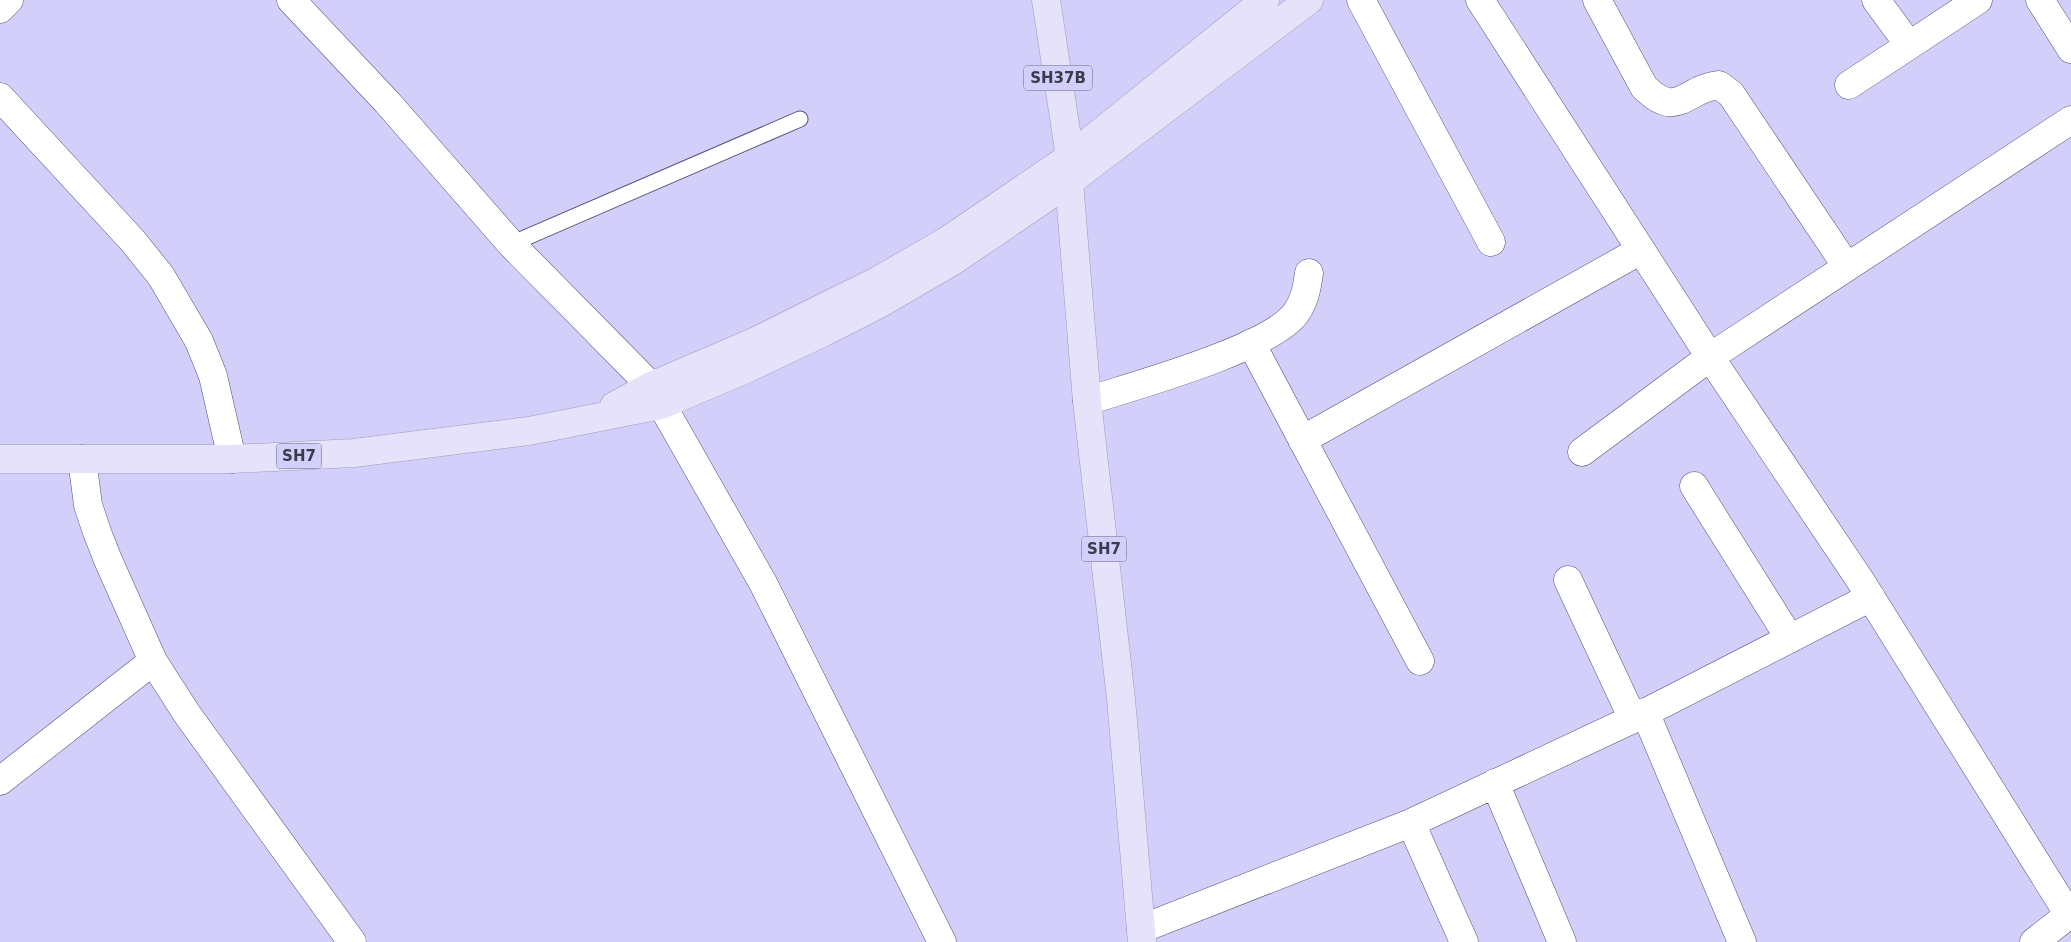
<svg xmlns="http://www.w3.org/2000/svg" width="2071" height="942" viewBox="0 0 2071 942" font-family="'DejaVu Sans',sans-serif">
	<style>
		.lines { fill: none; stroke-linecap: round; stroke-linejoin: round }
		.service-casing { stroke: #565177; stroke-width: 17 }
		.minor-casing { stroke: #565177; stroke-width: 29 }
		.primary-casing { stroke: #9e9bba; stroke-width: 29 }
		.service { stroke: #fff; stroke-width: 15 }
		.minor { stroke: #fff; stroke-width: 28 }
		.primary { stroke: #e5e2fa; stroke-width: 28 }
		.labels { text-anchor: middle; stroke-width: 5; stroke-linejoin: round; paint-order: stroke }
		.shield { fill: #d3cffb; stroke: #696780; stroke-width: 1 }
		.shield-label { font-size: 15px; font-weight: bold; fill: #3c3a4b }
	</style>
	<rect width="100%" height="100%" fill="#d3cffb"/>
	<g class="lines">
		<defs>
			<path id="service" d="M 511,244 L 800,119"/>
			<path id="minor" d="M 291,0 L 387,102 L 511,244 L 651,386 L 763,583 L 942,942
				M 1361,0 L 1491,242
				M 1480,0 L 1710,357 L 1860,580 L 2069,915
				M 1597,0 L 1644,87 C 1678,121 1685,88 1719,85 L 1731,94 L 1847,267
				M 1876,0 L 1909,45
				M 2040,0 L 2071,49
				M 0,9 L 9,0
				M 1849,85 L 1978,0
				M 0,97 L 132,240 L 161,276 L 199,341 L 213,376 L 232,459
				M 1251,343 L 1420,661
				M 1087,401 C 1133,386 1270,349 1296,313 C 1305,300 1307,287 1309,273
				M 1302,440 L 1641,250
				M 1582,452 L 1710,357 L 2071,120
				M 82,459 L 88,505 L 97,532 L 108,560 L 153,661 L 187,714 L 352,942
				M 1694,486 L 1790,639
				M 1568,580 L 1633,719
				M 1645,712 L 1742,942
				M 0,781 L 153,661
				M 1495,783 L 1562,942
				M 1411,823 L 1464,942
				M 1141,929 L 1411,823 L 1633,719 L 1871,597
				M 2034,942 L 2071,913"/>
			<path id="primary" d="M 1046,0 L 1070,157 L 1069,182 L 1087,401 L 1121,699 L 1142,942
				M 614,406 L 651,386 L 756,341 L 879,280 L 945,242 L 1070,157 L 1265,0
				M 0,459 L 232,459 L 354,453 L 529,431 L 661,405 L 744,370 L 824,332 L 881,303 L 953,261 L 1069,182 L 1309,0"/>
		</defs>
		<!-- service casing -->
		<use href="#service" class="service-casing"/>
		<!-- minor casing -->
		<use href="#minor" class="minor-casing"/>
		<!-- primary casing -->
		<use href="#primary" class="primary-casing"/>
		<!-- service -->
		<use href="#service" class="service"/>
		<!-- minor -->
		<use href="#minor" class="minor"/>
		<!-- primary -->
		<use href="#primary" class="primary"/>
	</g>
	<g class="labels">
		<!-- shield labels -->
		<g class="shield">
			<rect x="1024" y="65.5" width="68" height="25" rx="4"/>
			<rect x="276.5" y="443.5" width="45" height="25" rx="4"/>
			<rect x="1081.5" y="536.5" width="45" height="25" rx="4"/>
		</g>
		<g class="shield-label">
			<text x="1058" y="83">SH37B</text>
			<text x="299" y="461">SH7</text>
			<text x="1104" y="554">SH7</text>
		</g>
	</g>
</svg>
